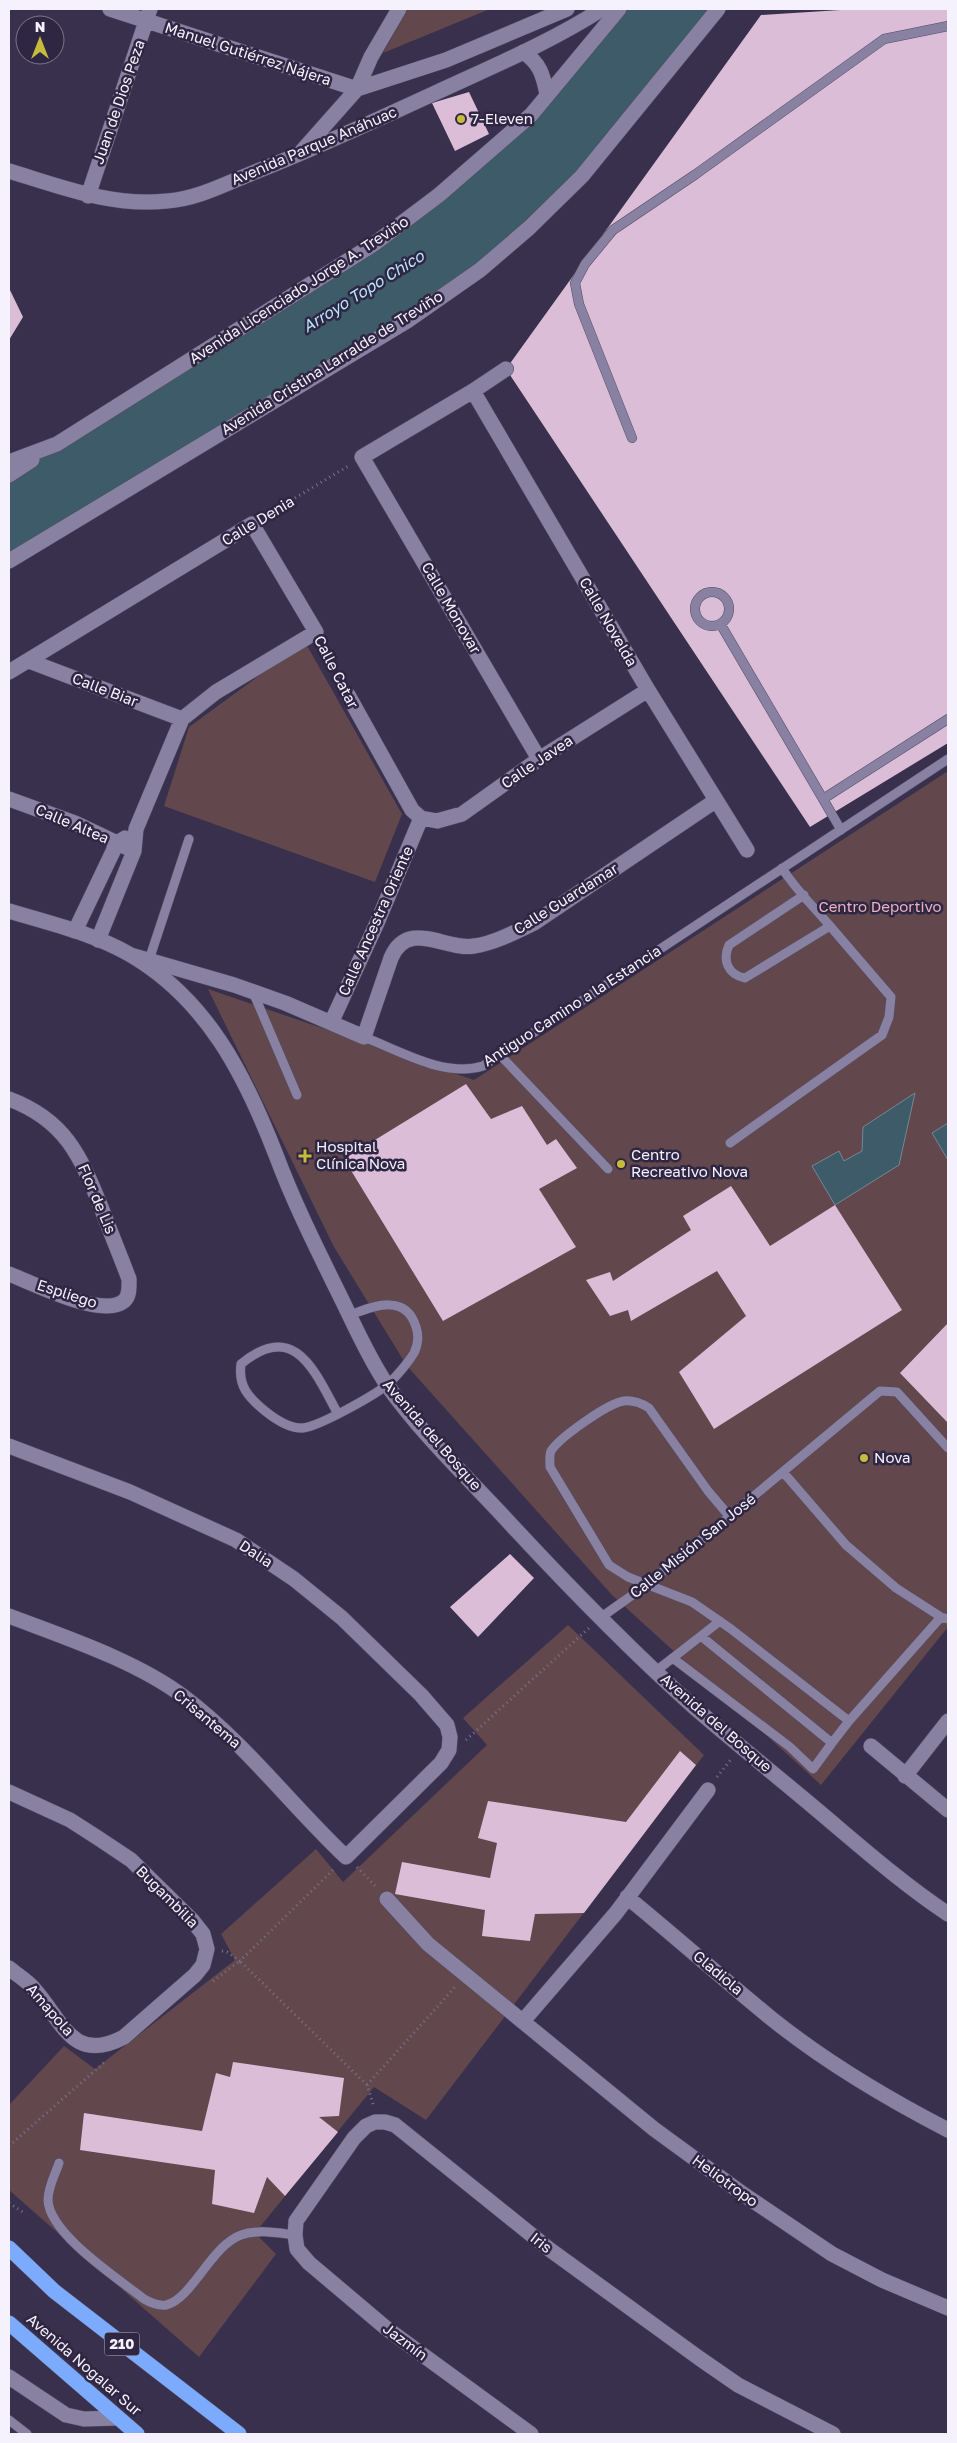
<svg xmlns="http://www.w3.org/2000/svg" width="957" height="2443" viewBox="0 0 957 2443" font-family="'Golos Text',sans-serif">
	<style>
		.green { fill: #62474d }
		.water { fill: #3d5b68; stroke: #748895 }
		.building { fill: #dbbdd8 }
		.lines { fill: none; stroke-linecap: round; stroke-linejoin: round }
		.lane-casing { stroke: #524c63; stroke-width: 10 }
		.street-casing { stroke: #524c63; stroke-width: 16 }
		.secondary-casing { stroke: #524c63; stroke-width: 16 }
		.highway-casing { stroke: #524c63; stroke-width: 16 }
		.path { stroke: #7a748b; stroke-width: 3; stroke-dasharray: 1 4; stroke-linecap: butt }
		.lane { stroke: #8881a2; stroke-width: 9 }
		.street { stroke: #8881a2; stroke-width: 15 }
		.secondary { stroke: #8881a2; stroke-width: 15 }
		.highway { stroke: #7caafc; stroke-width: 15 }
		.poi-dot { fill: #c7bb3b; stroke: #2e2642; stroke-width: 2 }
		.labels { text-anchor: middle; stroke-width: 5; stroke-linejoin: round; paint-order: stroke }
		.shield { fill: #2e2642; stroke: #b9b5c5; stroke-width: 1 }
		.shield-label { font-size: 14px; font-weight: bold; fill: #f5f2fd }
		.street-label { font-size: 15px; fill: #f5f2fd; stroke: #2e2642 }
		.poi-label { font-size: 15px; fill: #f5f2fd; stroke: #2e2642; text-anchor: start }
		.park-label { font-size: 15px; fill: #ecb1bf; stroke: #2e2642 }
		.water-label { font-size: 16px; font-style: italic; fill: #b7e6fc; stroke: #2e2642 }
	</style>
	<rect width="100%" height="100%" fill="#38304d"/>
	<!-- green -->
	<path class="green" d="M 408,9 L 490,9 L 383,53 Z
		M 305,642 L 402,814 L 375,882 L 164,806 L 189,727 Z
		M 948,771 L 948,1627 L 821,1785 L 612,1595 L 407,1366 L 334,1247 L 208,989 L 474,1080 Z
		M 568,1625 L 704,1755 L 426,2120 L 374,2087 L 255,2233 L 276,2254 L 199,2357 L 9,2190 L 9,2105 L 64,2046 L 95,2069 L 235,1960 L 221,1934 L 316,1849 L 343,1882 L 487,1745 L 463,1718 Z"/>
	<!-- water -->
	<path class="water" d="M 619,9 L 718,9 L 582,176 L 480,270 L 9,561 L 9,473 L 284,303 L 496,146 Z
		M 915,1093 L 899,1165 L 835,1205 L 812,1166 L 839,1151 L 844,1161 L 862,1151 L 863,1127 Z
		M 948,1123 L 948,1160 L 932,1133 Z"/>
	<!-- building -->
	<path class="building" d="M 856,9 L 948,9 L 948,743 L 810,827 L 506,369 L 761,15 Z
		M 469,92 L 489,134 L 455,151 L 432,103 Z
		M 9,288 L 23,317 L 9,340 Z
		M 466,1084 L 491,1119 L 522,1106 L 547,1145 L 556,1139 L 577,1168 L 539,1189 L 576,1247 L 443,1321 L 344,1159 Z
		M 731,1186 L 770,1246 L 835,1205 L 902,1310 L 714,1429 L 679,1372 L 746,1316 L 717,1271 L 631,1321 L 628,1310 L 610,1316 L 586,1280 L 610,1272 L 613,1281 L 691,1230 L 683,1216 Z
		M 948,1323 L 948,1423 L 900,1373 Z
		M 510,1554 L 534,1578 L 478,1637 L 450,1607 Z
		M 680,1751 L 696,1765 L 584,1913 L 535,1914 L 530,1941 L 482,1936 L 485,1910 L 395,1894 L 402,1862 L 490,1878 L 497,1843 L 478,1838 L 488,1801 L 626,1822 Z
		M 233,2062 L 344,2078 L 339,2116 L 319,2117 L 338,2132 L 285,2196 L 267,2177 L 254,2213 L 212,2204 L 215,2170 L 80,2150 L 84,2113 L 202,2131 L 216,2073 L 230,2077 Z"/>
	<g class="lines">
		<defs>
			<path id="lane" d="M 632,438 L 579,304 L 575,283 L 585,264 L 613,230 L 696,174 L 884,39 L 948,26
				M695 609a17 17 0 1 1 34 0a17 17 0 1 1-34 0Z
				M 721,625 L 823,799 L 948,719
				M 823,799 L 841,830
				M 782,868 C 795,889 814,907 830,926 L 745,978 C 728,975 722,960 729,945 L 804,895
				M 149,960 L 189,839
				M 253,992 L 297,1095
				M 364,1037 C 400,1051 445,1078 483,1066 L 948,759
				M 500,1055 L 608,1169
				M 730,1143 L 882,1035 L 889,1017 L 891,997 L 830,926
				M 338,1414 C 315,1372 295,1319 241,1364 C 238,1386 248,1397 265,1411 C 275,1419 289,1429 303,1428 C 320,1426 373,1396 387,1385 C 395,1378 408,1363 414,1353 C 418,1345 419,1336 416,1327 C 406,1293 374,1306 350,1315
				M 783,1472 L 846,1545 L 896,1588 L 941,1617 L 948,1619
				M 730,1517 L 708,1491 L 649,1408 C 641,1403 634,1400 624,1401 C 608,1403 559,1438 551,1451 C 549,1455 550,1462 550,1467 L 609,1565 L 628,1577 L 692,1602 L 731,1629 L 849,1721 L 941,1617
				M 600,1618 L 648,1584 L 880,1391 L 897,1392 L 948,1448
				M 674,1659 L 790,1747 L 813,1769 L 832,1743 L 702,1637
				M 656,1671 L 720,1621
				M 832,1743 L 849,1721
				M 59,2163 C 55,2175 48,2187 48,2200 C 49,2234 119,2279 144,2299 C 151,2303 158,2306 166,2305 C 191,2300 212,2245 241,2235 C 257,2229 278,2233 295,2235
				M 9,2420 L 27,2434"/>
			<path id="street" d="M 110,9 L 357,89 L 446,60 L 567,9
				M 302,151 L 357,89 L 371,57 L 399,9
				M 9,171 C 61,187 112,207 167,201 C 199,199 231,181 260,170 C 319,147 376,120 433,94 C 491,67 549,43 602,9
				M 88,196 L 150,9
				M 506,369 L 473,391 L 362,457 L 539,759
				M 473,391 L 648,690 L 747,850
				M 29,661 L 182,719
				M 9,672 L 252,524 L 316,632 L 216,692 L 182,719 L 136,829 L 134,851 L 98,940
				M 348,695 L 412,810 L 421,818 L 437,821 L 462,814 L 539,759 L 648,690
				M 9,799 L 75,823 L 134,851
				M 75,931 L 117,843 L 125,838
				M 134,956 L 234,985 L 285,1003 L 364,1037 L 391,958 C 408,918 446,951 474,946 C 495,943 515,932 534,923 L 715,801
				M 331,1023 L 377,923 L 421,818
				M 9,1099 C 65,1120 80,1155 101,1207 C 110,1231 120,1255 129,1279 C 129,1286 130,1296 124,1301 C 102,1319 33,1283 9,1274
				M 9,1446 L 130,1492 L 236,1540 L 294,1579 L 342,1618 L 421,1695 L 447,1725 L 450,1737 L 449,1750 L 441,1763 L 346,1857 C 291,1805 245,1743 184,1697 C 137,1661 64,1637 9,1616
				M 871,1746 L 948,1810
				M 905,1776 L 948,1721
				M 9,1792 L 70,1820 L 98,1838 L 131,1860 L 192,1920 L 203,1934 L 207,1949 L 203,1965 L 195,1975 L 124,2037 C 73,2064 63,2022 35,1990 C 28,1981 17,1975 9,1968
				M 627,1897 C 676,1937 723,1979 772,2019 C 827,2063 886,2098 948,2130
				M 387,1899 L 428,1944 L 654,2129 L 743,2194 L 832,2254 L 882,2280 L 948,2308
				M 523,2021 L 616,1913 L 708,1790
				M 531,2434 L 386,2328 L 309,2263 L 297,2249 L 295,2235 L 296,2221 L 354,2138 L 366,2126 L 375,2122 L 385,2122 L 395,2125 L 549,2249 L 699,2358 L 738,2385 L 833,2434"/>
			<path id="secondary" d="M 523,52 C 540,63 543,75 547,94
				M 9,462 L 57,444 L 374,244 L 439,195 L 531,115 L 619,9
				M 9,475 L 32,460
				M 9,561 L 407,321 L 480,270 L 529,228 L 582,176 L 718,9
				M 9,911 C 49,923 92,933 129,954 C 207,999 245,1075 276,1155 C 295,1206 320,1255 344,1304 C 357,1331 370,1360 387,1385 C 421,1433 465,1475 505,1518 C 565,1583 628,1648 695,1708 C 731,1739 768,1769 804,1799 C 851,1838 897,1880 948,1914
				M 9,2377 L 66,2415 L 84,2419 L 117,2418"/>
			<path id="highway" d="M 9,2248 L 54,2291 L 239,2434
				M 9,2323 L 137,2434"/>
		</defs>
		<!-- lane casing -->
		<use href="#lane" class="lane-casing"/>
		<!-- street casing -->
		<use href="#street" class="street-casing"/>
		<!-- secondary casing -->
		<use href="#secondary" class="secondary-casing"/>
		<!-- highway casing -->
		<use href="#highway" class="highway-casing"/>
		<!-- path -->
		<path class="path" d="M 265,516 L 350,465
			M 323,646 L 342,682
			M 466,1740 L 589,1628
			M 717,1777 L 732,1758
			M 357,1867 L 377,1888
			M 222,1951 L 227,1952 L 240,1961 L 335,1868
			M 213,1981 L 240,1961 L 367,2085 L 374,2107
			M 367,2085 L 455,1987
			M 9,2146 L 106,2061
			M 9,2203 L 24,2213"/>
		<!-- lane -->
		<use href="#lane" class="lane"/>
		<!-- street -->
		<use href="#street" class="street"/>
		<!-- secondary -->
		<use href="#secondary" class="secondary"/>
		<!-- highway -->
		<use href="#highway" class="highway"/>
	</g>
	<!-- markers -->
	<g class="poi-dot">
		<circle cx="461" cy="119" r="5"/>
		<path d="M302.5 1148.5h5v5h5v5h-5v5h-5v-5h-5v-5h5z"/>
		<circle cx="621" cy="1164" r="5"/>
		<circle cx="864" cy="1458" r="5"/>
	</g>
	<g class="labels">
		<!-- shield labels -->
		<rect class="shield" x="104.5" y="2332.5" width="35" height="23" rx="4"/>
		<g class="shield-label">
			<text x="122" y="2349">210</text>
		</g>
		<!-- street labels -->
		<g class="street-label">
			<text transform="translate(248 54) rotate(18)" y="5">Manuel Gutiérrez Nájera</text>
			<text transform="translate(119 102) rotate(-71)" y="5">Juan de Dios Peza</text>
			<text transform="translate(314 146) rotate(-23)" y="5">Avenida Parque Anáhuac</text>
			<text transform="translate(299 290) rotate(-33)" y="5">Avenida Licenciado Jorge A. Treviño</text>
			<text transform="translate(332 363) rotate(-32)" y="5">Avenida Cristina Larralde de Treviño</text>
			<text transform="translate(258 521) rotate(-31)" y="5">Calle Denia</text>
			<text transform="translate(451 608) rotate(60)" y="5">Calle Monovar</text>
			<text transform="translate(608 622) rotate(60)" y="5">Calle Novelda</text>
			<text transform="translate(336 672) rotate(63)" y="5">Calle Catar</text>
			<text transform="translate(105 690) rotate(21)" y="5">Calle Biar</text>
			<text transform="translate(537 762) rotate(-34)" y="5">Calle Javea</text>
			<text transform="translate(72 824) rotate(23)" y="5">Calle Altea</text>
			<text transform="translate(566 899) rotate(-32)" y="5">Calle Guardamar</text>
			<text transform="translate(376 921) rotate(-66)" y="5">Calle Ancestra Oriente</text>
			<text transform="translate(572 1006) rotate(-33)" y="5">Antiguo Camino a la Estancia</text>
			<text transform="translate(97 1199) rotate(67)" y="5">Flor de Lis</text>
			<text transform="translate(67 1294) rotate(18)" y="5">Espliego</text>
			<text transform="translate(432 1435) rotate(49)" y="5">Avenida del Bosque</text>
			<text transform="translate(693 1546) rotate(-39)" y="5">Calle Misión San José</text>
			<text transform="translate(256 1554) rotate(33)" y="5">Dalia</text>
			<text transform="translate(207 1719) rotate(40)" y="5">Crisantema</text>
			<text transform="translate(716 1723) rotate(41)" y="5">Avenida del Bosque</text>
			<text transform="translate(167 1897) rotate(45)" y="5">Bugambilia</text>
			<text transform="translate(718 1973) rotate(40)" y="5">Gladiola</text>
			<text transform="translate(50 2010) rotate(49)" y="5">Amapola</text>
			<text transform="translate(725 2181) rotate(36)" y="5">Heliotropo</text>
			<text transform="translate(541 2243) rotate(38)" y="5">Iris</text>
			<text transform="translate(405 2342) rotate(37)" y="5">Jazmín</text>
			<text transform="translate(84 2365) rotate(41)" y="5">Avenida Nogalar Sur</text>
		</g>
		<!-- poi labels -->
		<g class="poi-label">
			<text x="471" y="124">7-Eleven</text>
			<text x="316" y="1152">Hospital<tspan x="316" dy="17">Clínica Nova</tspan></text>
			<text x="631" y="1160">Centro<tspan x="631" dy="17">Recreativo Nova</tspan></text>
			<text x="874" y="1463">Nova</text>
		</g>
		<!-- park labels -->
		<g class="park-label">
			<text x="880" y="912">Centro Deportivo</text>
		</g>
		<!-- water labels -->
		<g class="water-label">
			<text transform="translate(363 291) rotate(-32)" y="6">Arroyo Topo Chico</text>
		</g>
	</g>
	<!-- border -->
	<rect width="957" height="2443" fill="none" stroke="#f5f2fd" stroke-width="20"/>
	<!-- north arrow -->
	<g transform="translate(40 40)"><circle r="24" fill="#2e2642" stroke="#7e788d"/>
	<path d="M0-4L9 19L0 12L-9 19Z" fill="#c7bb3b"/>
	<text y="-8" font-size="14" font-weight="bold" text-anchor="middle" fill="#f5f2fd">N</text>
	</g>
</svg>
